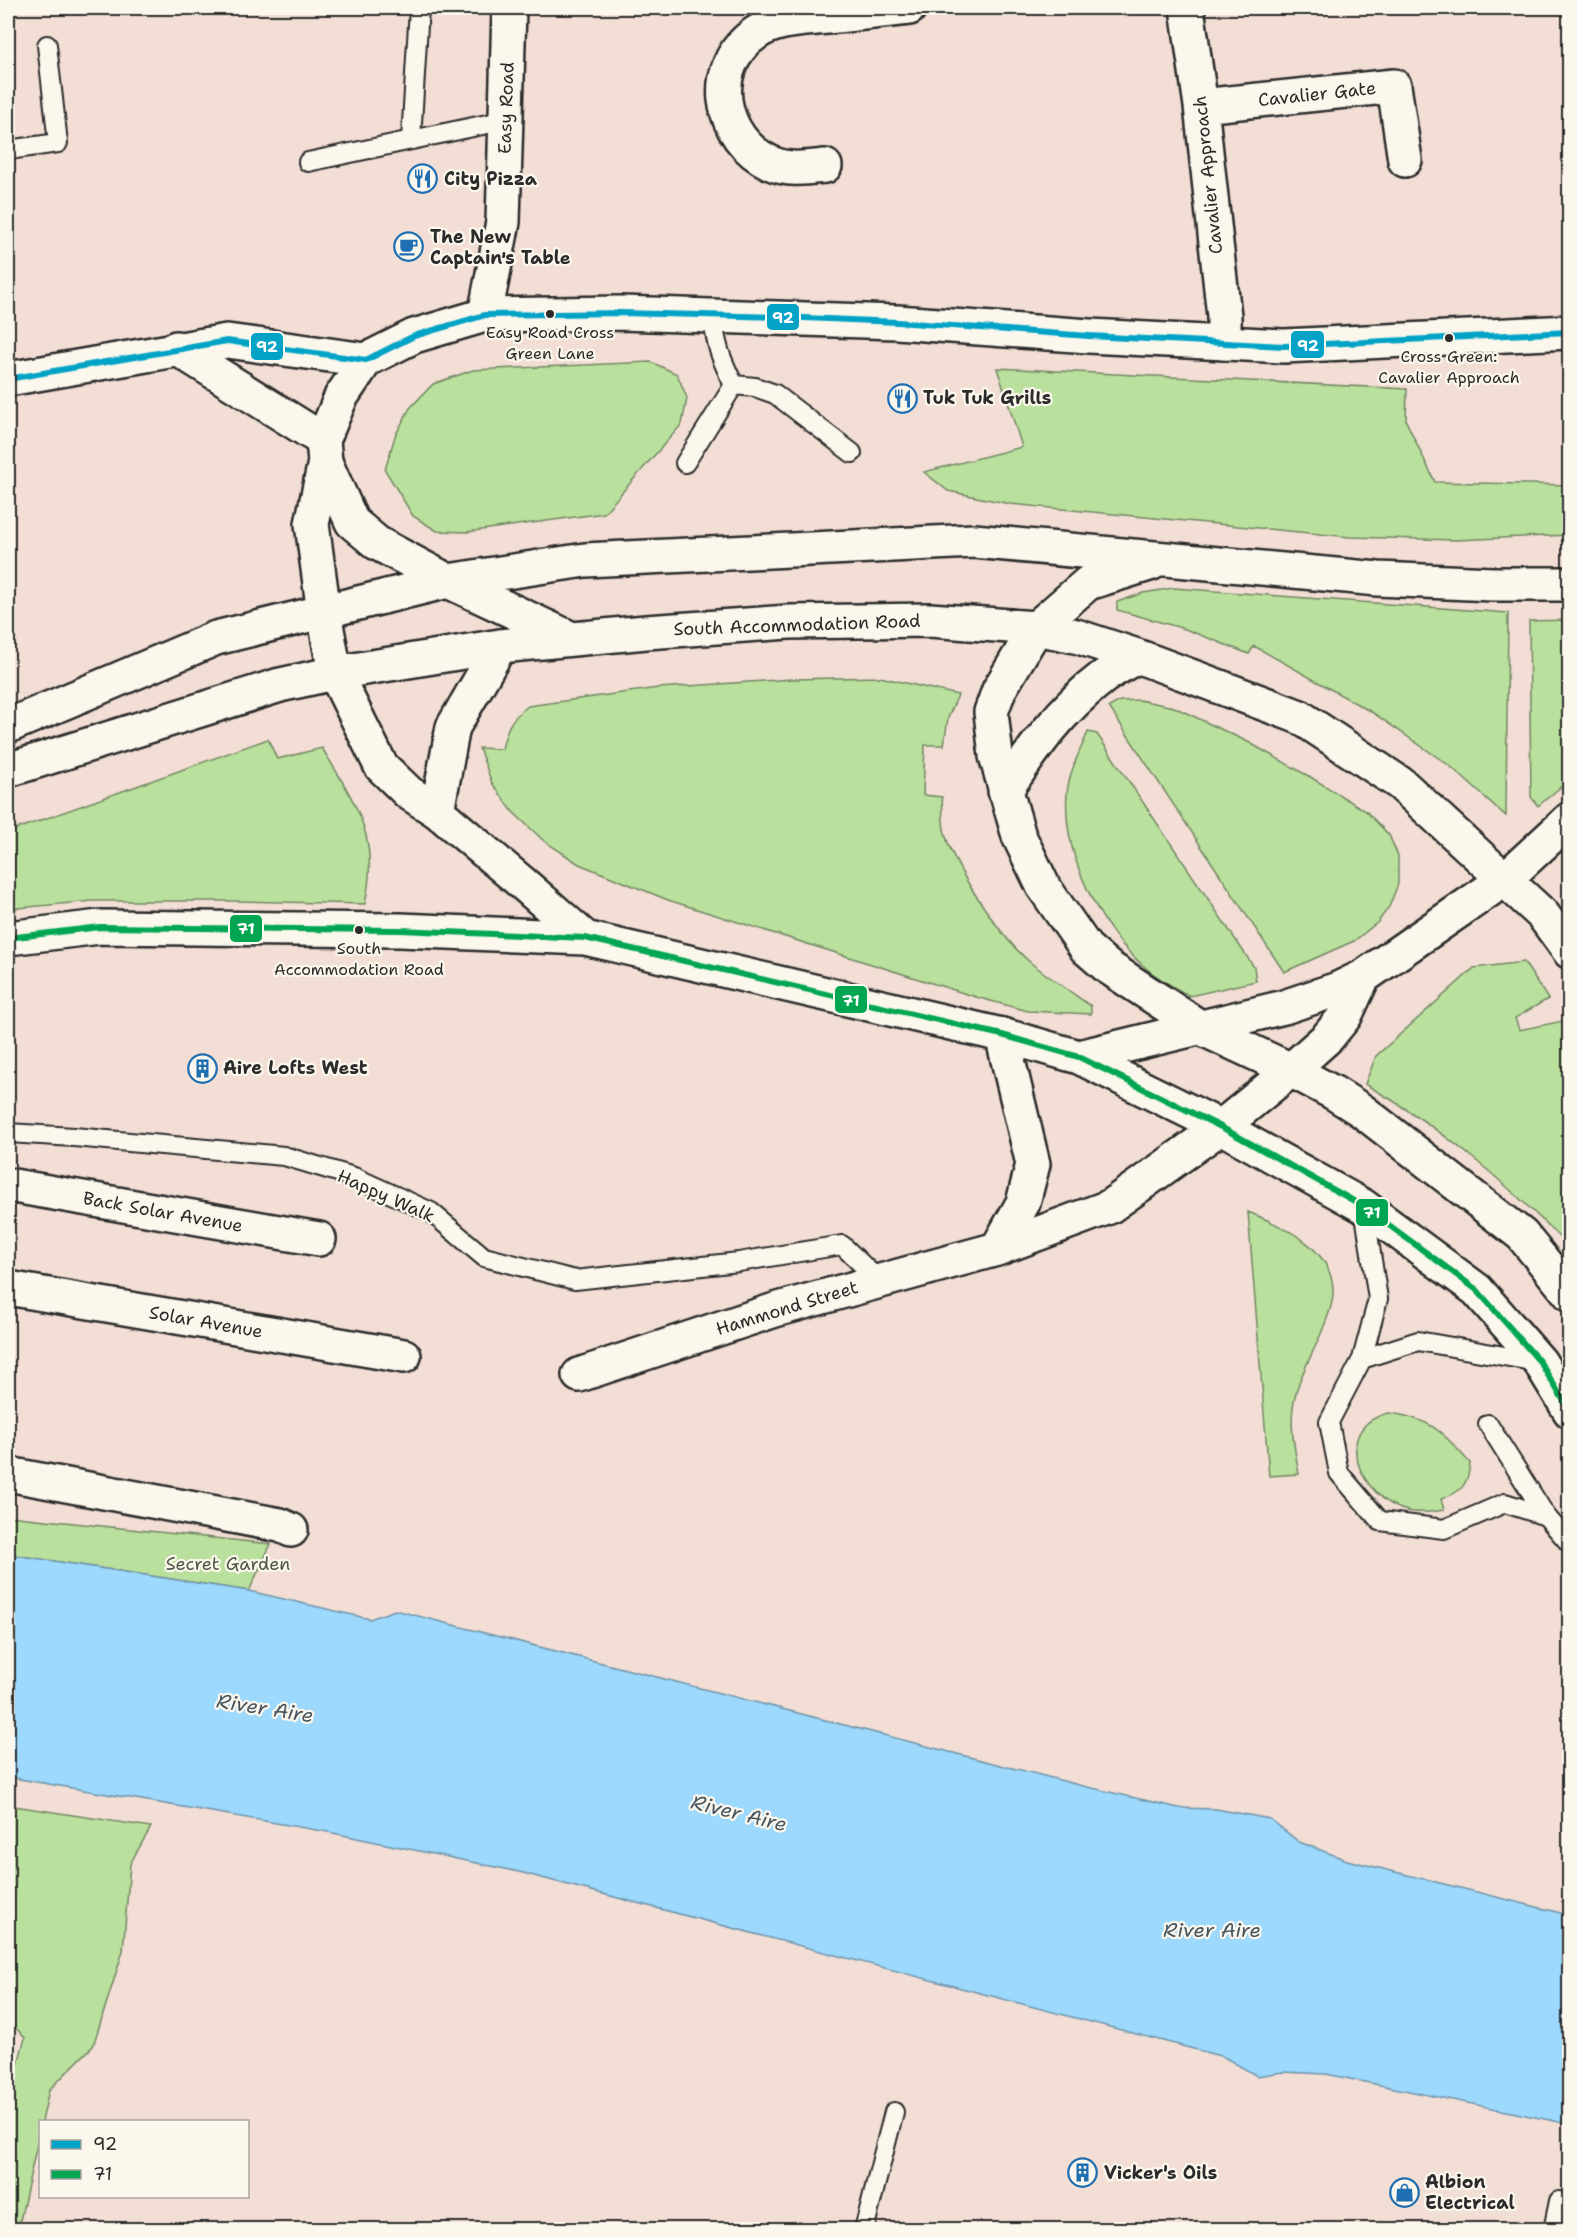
<svg xmlns="http://www.w3.org/2000/svg" width="1577" height="2237" viewBox="0 0 1577 2237" font-family="'Shantell Sans',sans-serif">
	<style>
		.green { fill: #b9e09c; stroke: #728664; stroke-width: 1.5 }
		.water { fill: #9cd9fd; stroke: #6f93a9; stroke-width: 1.5 }
		.lines { fill: none; stroke-linecap: round; stroke-linejoin: round }
		.lane-casing { stroke: #2b2b2b; stroke-width: 22 }
		.street-casing { stroke: #2b2b2b; stroke-width: 38 }
		.secondary-casing { stroke: #2b2b2b; stroke-width: 38 }
		.highway-casing { stroke: #2b2b2b; stroke-width: 38 }
		.lane { stroke: #fbf7ec; stroke-width: 18 }
		.street { stroke: #fbf7ec; stroke-width: 33 }
		.secondary { stroke: #fbf7ec; stroke-width: 33 }
		.highway { stroke: #fbf7ec; stroke-width: 33 }
		.bus-1-casing { stroke: #fbf7ec; stroke-width: 10 }
		.bus-2-casing { stroke: #fbf7ec; stroke-width: 10 }
		.bus-1 { stroke: #02a3c6; stroke-width: 6 }
		.bus-2 { stroke: #00a651; stroke-width: 6 }
		.bus-dot { fill: #2b2b2b; stroke: #fbf7ec; stroke-width: 2 }
		.labels { text-anchor: middle; stroke-width: 4.5; stroke-linejoin: round; paint-order: stroke }
		.bus-label { font-size: 16px; fill: #2b2b2b; stroke: #fbf7ec }
		.street-label { font-size: 18px; fill: #2b2b2b; stroke: #fbf7ec }
		.poi-label { font-size: 18px; font-weight: bold; fill: #2b2b2b; stroke: #fbf7ec; text-anchor: start }
		.park-label { font-size: 18px; fill: #4e5847; stroke: #fbf7ec }
		.water-label { font-size: 20px; font-style: italic; fill: #475660; stroke: #fbf7ec }
		.line-badge { stroke: #fbf7ec; stroke-width: 2 }
		.badge-label { font-size: 16px; text-anchor: middle; font-weight: bold; fill: #fff }
	</style>
	<rect width="100%" height="100%" fill="#f2ded4"/>
	<filter id="ink" filterUnits="userSpaceOnUse"><feTurbulence type="fractalNoise" baseFrequency=".0167" numOctaves="2"/><feDisplacementMap in="SourceGraphic" scale="12" xChannelSelector="R" yChannelSelector="G"/><feConvolveMatrix kernelMatrix="1 2 1 2 8 2 1 2 1" color-interpolation-filters="sRGB"/></filter>
	<g filter="url(#ink)">
		<!-- green -->
		<path class="green" d="M 651,362 L 677,374 L 687,398 L 682,424 L 604,513 L 467,532 L 437,531 L 413,516 L 385,470 L 395,436 L 410,408 L 433,384 L 473,370 Z
			M 997,368 L 1407,389 L 1406,421 L 1435,482 L 1569,485 L 1569,535 L 1456,540 L 1350,537 L 1010,504 L 948,491 L 924,472 L 1022,447 Z
			M 1174,588 L 1508,613 L 1506,816 L 1450,766 L 1373,713 L 1254,646 L 1249,654 L 1185,629 L 1117,610 L 1117,602 L 1143,593 Z
			M 1569,620 L 1569,780 L 1538,806 L 1531,797 L 1529,621 Z
			M 880,677 L 958,695 L 948,718 L 944,745 L 925,745 L 923,795 L 942,797 C 943,807 942,819 944,829 C 951,865 1002,939 1031,963 C 1050,978 1071,992 1091,1006 L 1091,1014 L 1028,1011 L 976,997 L 668,900 L 579,864 L 544,841 L 513,812 L 492,783 L 479,748 L 502,749 C 507,727 510,719 528,706 L 658,688 L 793,679 Z
			M 1139,700 L 1174,707 L 1248,742 L 1312,778 L 1366,811 L 1389,835 L 1398,856 L 1398,884 L 1389,907 L 1378,922 L 1354,941 L 1284,972 L 1109,707 L 1120,701 Z
			M 1088,732 L 1097,734 L 1254,967 L 1256,981 L 1190,996 C 1176,988 1160,980 1147,969 C 1100,930 1062,855 1067,793 C 1069,773 1080,750 1088,732 Z
			M 268,739 L 277,759 L 322,748 C 356,804 380,836 365,904 L 237,901 L 92,901 L 8,909 L 8,832 Z
			M 1524,962 L 1548,999 L 1515,1018 L 1519,1030 L 1563,1021 L 1569,1032 L 1569,1247 C 1506,1182 1444,1129 1365,1084 L 1376,1056 L 1474,968 Z
			M 1248,1212 C 1281,1225 1330,1246 1333,1288 C 1334,1304 1326,1321 1320,1336 C 1311,1357 1298,1379 1294,1401 C 1289,1425 1295,1450 1299,1474 L 1269,1476 Z
			M 1389,1413 C 1433,1419 1442,1432 1470,1463 C 1468,1485 1462,1492 1441,1499 L 1444,1510 C 1432,1512 1419,1514 1407,1511 C 1361,1499 1328,1427 1389,1413 Z
			M 8,1516 L 271,1544 L 249,1591 L 8,1554 Z
			M 8,1805 L 151,1827 L 130,1864 L 123,1951 L 93,2046 L 49,2090 L 18,2230 L 8,2229 L 8,2101 L 25,2038 L 8,2019 Z"/>
		<!-- water -->
		<path class="water" d="M 8,1554 L 249,1591 L 370,1619 L 395,1610 L 1079,1785 L 1179,1808 L 1216,1809 L 1270,1819 L 1299,1842 L 1347,1860 L 1569,1915 L 1569,2124 L 1326,2074 L 1283,2072 L 1257,2076 L 1224,2057 L 519,1872 L 328,1832 L 8,1777 Z"/>
		<g class="lines">
			<defs>
				<path id="lane" d="M 411,140 L 419,8
					M 8,150 L 58,143 L 47,45
					M 308,162 L 506,120
					M 713,315 C 715,344 721,359 734,385 L 755,387 L 775,394 L 852,453
					M 685,463 L 734,385
					M 8,1133 L 74,1137 L 284,1156 L 354,1177 L 431,1212 L 484,1257 L 575,1280 L 739,1262 L 842,1245 L 879,1281
					M 1364,1208 L 1378,1299 L 1362,1359 L 1418,1341 L 1538,1362
					M 1362,1359 L 1329,1422 L 1339,1473 L 1380,1521 L 1444,1529 L 1505,1503 L 1546,1516 L 1570,1544
					M 1488,1424 L 1546,1516
					M 864,2230 L 894,2112
					M 1553,2230 L 1559,2201"/>
				<path id="street" d="M 1187,8 L 1201,106 L 1224,316 L 1224,343
					M 1201,106 L 1394,86 L 1405,160
					M 825,166 C 807,168 788,171 771,163 C 719,139 706,67 756,33 C 776,19 805,20 827,17 C 855,14 882,11 909,8
					M 176,348 L 323,440
					M 8,379 L 227,341 L 366,360
					M 8,1185 L 319,1239
					M 997,1249 L 1023,1203 L 1033,1164 L 1002,1035
					M 8,1288 L 404,1356
					M 579,1375 L 775,1310 L 997,1249 L 1109,1207 L 1221,1127 L 1291,1070 L 1328,1037 L 1345,1016 L 1363,977
					M 8,1474 L 280,1525 L 291,1530"/>
				<path id="secondary" d="M 485,315 L 503,222 L 509,8
					M 437,811 L 409,793 L 381,766 L 335,673 L 324,613 L 312,524 L 325,462 L 323,440 L 341,397 L 366,360 L 414,336 L 485,315 L 621,313 L 897,322 L 1089,336 L 1284,346 L 1570,332"/>
				<path id="highway" d="M 325,462 L 352,522 L 377,543 L 448,581 L 572,639
					M 1152,563 L 1088,583 L 1036,628 L 999,690 L 991,712 L 996,756 L 1019,836 L 1043,886 L 1086,948 L 1108,967 L 1201,1028 L 1291,1070 L 1334,1093 L 1361,1110 L 1522,1235 L 1570,1294
					M 500,646 L 453,727 L 437,811 L 527,887 L 585,938
					M 8,726 L 216,638 L 448,581 L 585,560 L 974,541 L 1378,579 L 1493,584 L 1570,584
					M 8,770 L 280,685 L 335,673 L 500,646 L 646,632 L 789,622 L 930,620 L 1036,628 L 1076,636 L 1137,656 L 1300,717 L 1401,784 L 1543,915 L 1570,952
					M 1005,791 C 1033,749 1061,709 1102,678 C 1113,670 1126,663 1137,656
					M 8,938 L 100,927 L 400,930 L 585,938 L 1002,1035 L 1079,1057 L 1221,1127 L 1363,1206 L 1477,1290 L 1540,1362 L 1570,1411
					M 1079,1057 L 1284,1007 L 1338,989 L 1363,977 L 1505,879 L 1570,819"/>
			</defs>
			<!-- lane casing -->
			<use href="#lane" class="lane-casing"/>
			<!-- street casing -->
			<use href="#street" class="street-casing"/>
			<!-- secondary casing -->
			<use href="#secondary" class="secondary-casing"/>
			<!-- highway casing -->
			<use href="#highway" class="highway-casing"/>
			<!-- lane -->
			<use href="#lane" class="lane"/>
			<!-- street -->
			<use href="#street" class="street"/>
			<!-- secondary -->
			<use href="#secondary" class="secondary"/>
			<!-- highway -->
			<use href="#highway" class="highway"/>
			<defs>
				<path id="bus-1" d="M 8,379 L 227,341 L 366,360 L 414,336 L 485,315 L 621,313 L 781,317 L 897,322 L 1089,336 L 1284,346 L 1570,332"/>
				<path id="bus-2" d="M 8,938 L 100,927 L 400,930 L 585,938 L 1002,1035 L 1079,1057 L 1221,1127 L 1363,1206 L 1477,1290 L 1540,1362 L 1570,1411"/>
			</defs>
			<!-- bus-1 casing -->
			<use href="#bus-1" class="bus-1-casing"/>
			<!-- bus-2 casing -->
			<use href="#bus-2" class="bus-2-casing"/>
			<!-- bus-1 -->
			<use href="#bus-1" class="bus-1"/>
			<!-- bus-2 -->
			<use href="#bus-2" class="bus-2"/>
		</g>
	</g>
	<!-- icons -->
	<defs>
		<symbol id="restaurant-ring" viewBox="-11 -11 22 22"><circle r="9.5" fill="#fbf7ec" stroke="#1f6fb2" stroke-width="1.5"/><path d="M-5-6h1v4h1v-4h1v4h1v-4h1v5L-1.5 .5V6h-2V.5L-5-1ZM5-6V6H3V1.5H1.5Q1.5-4 5-6Z" fill="#1f6fb2"/></symbol>
		<symbol id="cafe-ring" viewBox="-11 -11 22 22"><circle r="9.5" fill="#fbf7ec" stroke="#1f6fb2" stroke-width="1.5"/><path d="M-5.5-4.5H6V0H3Q3 3.5 0 3.5H-2.5Q-5.5 3.5-5.5 0ZM3-3.2v2h1.7v-2ZM-6 4.5H4V6H-6Z" fill="#1f6fb2"/></symbol>
		<symbol id="building-ring" viewBox="-11 -11 22 22"><circle r="9.5" fill="#fbf7ec" stroke="#1f6fb2" stroke-width="1.5"/><path d="M-4-6H4V6H1V3H-1V6H-4ZM-2.5-4.3h1.7v1.8h-1.7ZM.8-4.3h1.7v1.8H.8ZM-2.5-1h1.7V.8h-1.7ZM.8-1h1.7V.8H.8Z" fill="#1f6fb2"/></symbol>
		<symbol id="shop-ring" viewBox="-11 -11 22 22"><circle r="9.5" fill="#fbf7ec" stroke="#1f6fb2" stroke-width="1.5"/><path d="M-5-2.5h2.3a2.7 3.5 0 0 1 5.4 0H5L5.5 6h-11ZM-1.5-2.5h3a1.5 2.3 0 0 0-3 0Z" fill="#1f6fb2"/></symbol>
	</defs>
	<g fill-rule="evenodd">
		<use href="#restaurant-ring" x="406" y="162" width="33" height="33"/>
		<use href="#cafe-ring" x="392" y="230" width="33" height="33"/>
		<use href="#restaurant-ring" x="886" y="382" width="33" height="33"/>
		<use href="#building-ring" x="186" y="1052" width="33" height="33"/>
		<use href="#building-ring" x="1066" y="2156" width="33" height="33"/>
		<use href="#shop-ring" x="1388" y="2176" width="33" height="33"/>
	</g>
	<!-- markers -->
	<g class="bus-dot">
		<circle cx="550" cy="314" r="5"/>
		<circle cx="1449" cy="338" r="5"/>
		<circle cx="359" cy="930" r="5"/>
	</g>
	<g class="labels">
		<!-- bus labels -->
		<g class="bus-label">
			<text x="550" y="338">Easy Road Cross<tspan x="550" dy="21">Green Lane</tspan></text>
			<text x="1449" y="362">Cross Green:<tspan x="1449" dy="21">Cavalier Approach</tspan></text>
			<text x="359" y="954">South<tspan x="359" dy="21">Accommodation Road</tspan></text>
		</g>
		<!-- street labels -->
		<g class="street-label">
			<text transform="translate(1317 94) rotate(-6)" y="6">Cavalier Gate</text>
			<text transform="translate(506 108) rotate(-88)" y="6">Easy Road</text>
			<text transform="translate(1208 175) rotate(-96)" y="6">Cavalier Approach</text>
			<text transform="translate(797 625) rotate(-2)" y="6">South Accommodation Road</text>
			<text transform="translate(386 1196) rotate(24)" y="6">Happy Walk</text>
			<text transform="translate(163 1212) rotate(10)" y="6">Back Solar Avenue</text>
			<text transform="translate(787 1308) rotate(-17)" y="6">Hammond Street</text>
			<text transform="translate(206 1322) rotate(10)" y="6">Solar Avenue</text>
		</g>
		<!-- poi labels -->
		<g class="poi-label">
			<text x="444" y="185">City Pizza</text>
			<text x="430" y="243">The New<tspan x="430" dy="21">Captain's Table</tspan></text>
			<text x="923" y="404">Tuk Tuk Grills</text>
			<text x="223" y="1074">Aire Lofts West</text>
			<text x="1104" y="2179">Vicker's Oils</text>
			<text x="1425" y="2188">Albion<tspan x="1425" dy="21">Electrical</tspan></text>
		</g>
		<!-- park labels -->
		<g class="park-label">
			<text x="228" y="1570">Secret Garden</text>
		</g>
		<!-- water labels -->
		<g class="water-label">
			<text transform="translate(265 1708) rotate(9)" y="7">River Aire</text>
			<text transform="translate(739 1813) rotate(14)" y="7">River Aire</text>
			<text x="1212" y="1937">River Aire</text>
		</g>
	</g>
	<g class="line-badge">
		<rect x="766" y="303" width="34" height="28" rx="6" fill="#02a3c6"/>
		<rect x="1290" y="330" width="35" height="29" rx="6" fill="#02a3c6"/>
		<rect x="250" y="332" width="34" height="29" rx="6" fill="#02a3c6"/>
		<rect x="229" y="914" width="34" height="29" rx="6" fill="#00a651"/>
		<rect x="834" y="985" width="34" height="29" rx="6" fill="#00a651"/>
		<rect x="1355" y="1198" width="34" height="29" rx="6" fill="#00a651"/>
	</g>
	<g class="badge-label">
		<text x="783" y="323">92</text>
		<text x="1308" y="351">92</text>
		<text x="267" y="352">92</text>
		<text x="246" y="934">71</text>
		<text x="851" y="1006">71</text>
		<text x="1372" y="1218">71</text>
	</g>
	<!-- margin -->
	<rect width="1577" height="2237" fill="none" stroke="#fbf7ec" stroke-width="30"/>
	<rect x="15" y="15" width="1547" height="2207" fill="none" stroke="#2b2b2b" stroke-width="2" filter="url(#ink)"/>
	<!-- legend -->
	<rect x="39" y="2120" width="210" height="78" fill="#fbf7ec" stroke="#a8a59f" stroke-width="1.5"/>
	<rect x="51" y="2140" width="30" height="9" fill="#02a3c6" stroke="#a8a59f" stroke-width="1.5"/>
	<text x="93" y="2150" font-size="18" fill="#2b2b2b">92</text>
	<rect x="51" y="2170" width="30" height="9" fill="#00a651" stroke="#a8a59f" stroke-width="1.5"/>
	<text x="93" y="2180" font-size="18" fill="#2b2b2b">71</text>
</svg>
